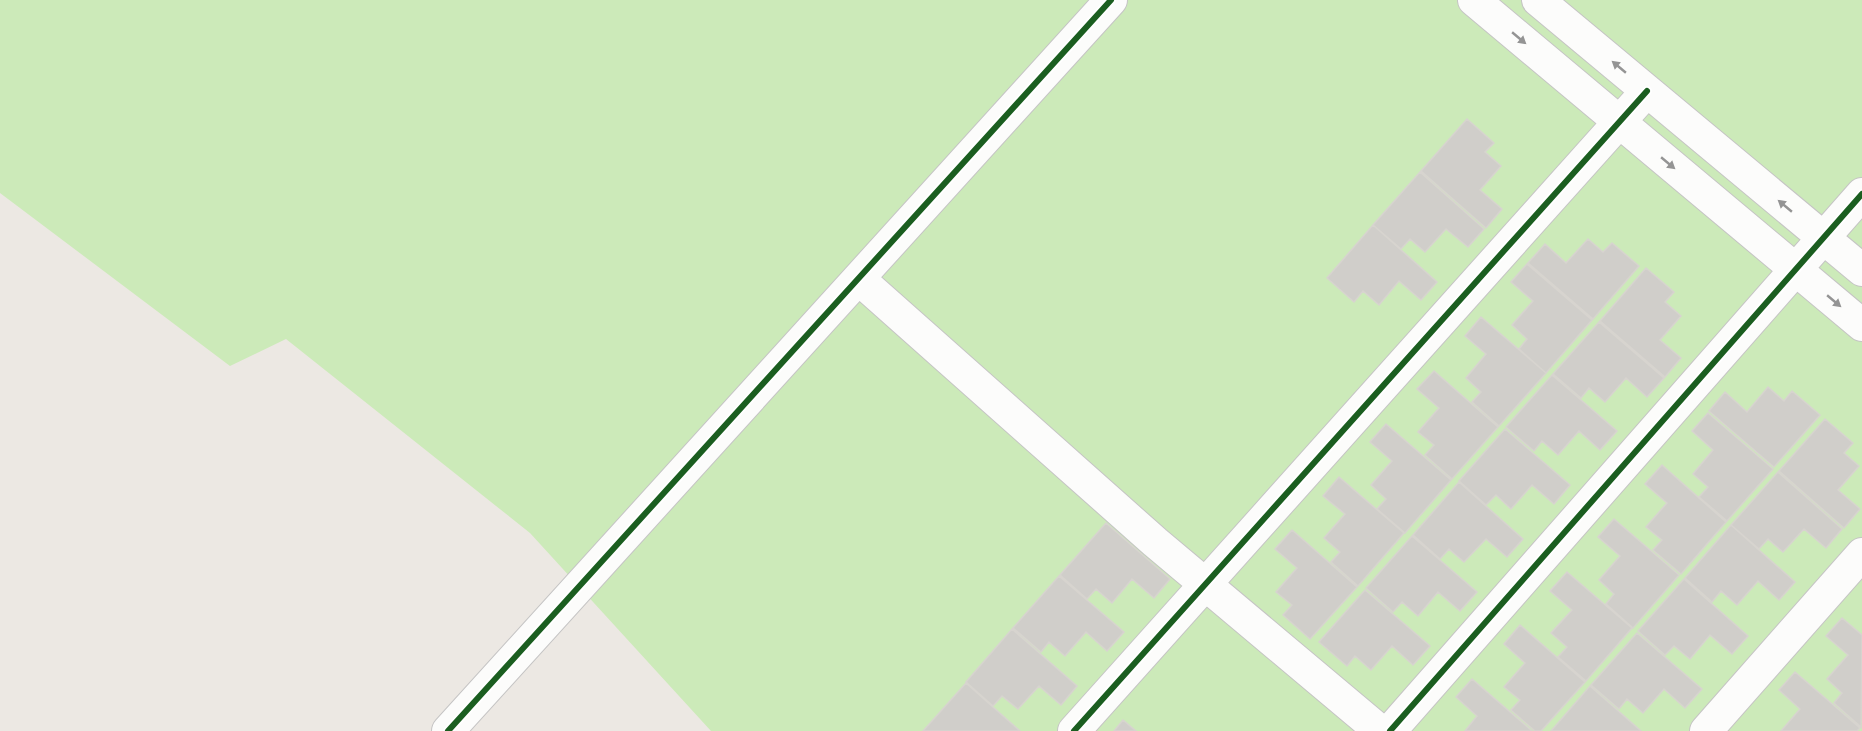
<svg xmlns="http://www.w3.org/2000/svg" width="1862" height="731" viewBox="0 0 1862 731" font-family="'Roboto Condensed',sans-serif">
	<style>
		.grass { fill: #cceab9 }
		.building { fill: #d0ceca; stroke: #d7d4cf; stroke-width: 1.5 }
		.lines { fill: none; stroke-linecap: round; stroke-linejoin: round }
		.minor-casing { stroke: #c5c4c4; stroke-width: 34 }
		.minor { stroke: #fcfcfb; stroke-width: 32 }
		.cycleway-casing { stroke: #fff; stroke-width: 10 }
		.cycleway { stroke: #1b5e20; stroke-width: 6 }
		.oneway { fill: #949494 }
	</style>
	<rect width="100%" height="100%" fill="#ece8e3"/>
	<!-- grass -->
	<path class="grass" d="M 0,0 L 1862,0 L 1862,731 L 711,731 L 530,533 L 286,339 L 230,366 L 0,193 Z"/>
	<!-- building -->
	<path class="building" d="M 1467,119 L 1494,143 L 1485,152 L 1501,166 L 1480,190 L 1502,209 L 1486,228 L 1421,171 Z
		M 1420,172 L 1484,229 L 1468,247 L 1446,229 L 1425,252 L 1410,239 L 1401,249 L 1373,225 Z
		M 1373,225 L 1437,282 L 1421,300 L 1399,281 L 1379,305 L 1363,291 L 1354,302 L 1327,278 Z
		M 1588,239 L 1603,252 L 1612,243 L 1639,266 L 1593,319 L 1528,263 L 1545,244 L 1566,263 Z
		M 1527,264 L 1592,320 L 1546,373 L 1519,349 L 1527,339 L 1512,325 L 1533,301 L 1511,282 Z
		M 1646,268 L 1674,292 L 1665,302 L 1681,316 L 1660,340 L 1681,358 L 1665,377 L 1600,321 Z
		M 1481,317 L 1546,373 L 1499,426 L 1472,402 L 1481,392 L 1466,378 L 1486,354 L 1465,336 Z
		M 1599,322 L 1664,378 L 1647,397 L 1626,378 L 1605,402 L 1589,388 L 1581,398 L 1553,374 Z
		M 1434,371 L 1498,427 L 1452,479 L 1425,455 L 1434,445 L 1418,432 L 1439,408 L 1417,389 Z
		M 1552,375 L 1617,431 L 1600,450 L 1579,431 L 1558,455 L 1542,441 L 1534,451 L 1506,427 Z
		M 1768,387 L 1784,401 L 1792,391 L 1820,415 L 1774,467 L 1709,411 L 1725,392 L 1747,412 Z
		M 1708,413 L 1773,469 L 1727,521 L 1699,497 L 1708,487 L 1693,474 L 1713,450 L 1692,431 Z
		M 1825,419 L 1853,443 L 1844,453 L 1859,466 L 1838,490 L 1860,509 L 1844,528 L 1779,471 Z
		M 1386,424 L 1451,480 L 1405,533 L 1377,509 L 1386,499 L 1371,485 L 1392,461 L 1370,442 Z
		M 1505,429 L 1570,485 L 1554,504 L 1532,485 L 1511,509 L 1496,495 L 1486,505 L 1459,481 Z
		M 1662,465 L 1726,522 L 1681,574 L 1653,550 L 1662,540 L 1646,527 L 1667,503 L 1645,484 Z
		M 1778,472 L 1842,529 L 1826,548 L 1804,529 L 1783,552 L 1768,539 L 1759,549 L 1731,525 Z
		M 1339,477 L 1404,533 L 1358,586 L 1331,562 L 1340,552 L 1324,538 L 1345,514 L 1323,496 Z
		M 1459,482 L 1523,539 L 1507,557 L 1486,539 L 1464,562 L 1449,549 L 1440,559 L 1413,535 Z
		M 1614,519 L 1679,575 L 1633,628 L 1606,604 L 1614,594 L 1599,580 L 1620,556 L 1598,537 Z
		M 1106,523 L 1170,579 L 1154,598 L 1132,579 L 1112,603 L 1096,589 L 1087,599 L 1060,575 Z
		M 1731,525 L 1795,582 L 1779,600 L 1758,581 L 1737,605 L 1721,591 L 1712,602 L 1685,578 Z
		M 1292,530 L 1357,587 L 1310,639 L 1283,615 L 1292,605 L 1276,592 L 1297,568 L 1275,549 Z
		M 1412,536 L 1477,592 L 1460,611 L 1438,592 L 1418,616 L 1402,602 L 1393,612 L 1366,588 Z
		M 1567,572 L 1632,628 L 1586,681 L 1558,657 L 1567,647 L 1551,633 L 1572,610 L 1550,591 Z
		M 1059,576 L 1124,632 L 1107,651 L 1086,632 L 1065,656 L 1049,642 L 1041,652 L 1013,628 Z
		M 1684,579 L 1748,636 L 1732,654 L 1710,635 L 1690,659 L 1674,646 L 1665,655 L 1638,631 Z
		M 1365,590 L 1430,646 L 1413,665 L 1392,646 L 1371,670 L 1355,656 L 1347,666 L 1319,642 Z
		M 1842,618 L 1862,635 L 1861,727 L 1834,703 L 1842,693 L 1827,679 L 1848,655 L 1826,636 Z
		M 1520,625 L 1585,682 L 1541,731 L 1535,731 L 1511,710 L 1520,700 L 1504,687 L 1525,663 L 1504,644 Z
		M 1012,629 L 1077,686 L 1061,705 L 1039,686 L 1018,709 L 1002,696 L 993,706 L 966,682 Z
		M 1637,633 L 1702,689 L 1685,708 L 1664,689 L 1643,713 L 1627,699 L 1619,709 L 1591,685 Z
		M 1795,672 L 1860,728 L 1857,731 L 1781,731 L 1800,709 L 1779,690 Z
		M 1472,679 L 1532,731 L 1465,731 L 1477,716 L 1456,697 Z
		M 966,683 L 1020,731 L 923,731 Z
		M 1590,686 L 1641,731 L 1551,731 Z
		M 1123,720 L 1136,731 L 1114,731 Z"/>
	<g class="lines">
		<defs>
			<path id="minor" d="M 1474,0 L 1862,325
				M 1538,0 L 1862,270
				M 859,279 L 1155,542 L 1380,731
				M 448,731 L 1111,0
				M 1074,731 L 1647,91
				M 1390,731 L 1862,194
				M 1706,731 L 1862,554"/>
		</defs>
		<!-- minor casing -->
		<use href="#minor" class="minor-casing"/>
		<!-- minor -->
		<use href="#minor" class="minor"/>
		<defs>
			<path id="cycleway" d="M 448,731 L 1111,0
				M 1074,731 L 1647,91
				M 1390,731 L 1862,194"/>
		</defs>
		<!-- cycleway casing -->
		<use href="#cycleway" class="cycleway-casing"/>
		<!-- cycleway -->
		<use href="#cycleway" class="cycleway"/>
	</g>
	<!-- one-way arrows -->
	<defs><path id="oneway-solid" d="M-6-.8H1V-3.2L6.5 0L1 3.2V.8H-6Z" transform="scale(1.5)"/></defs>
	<g class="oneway">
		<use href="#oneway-solid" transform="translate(1519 38) rotate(40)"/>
		<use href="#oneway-solid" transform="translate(1619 67) rotate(-140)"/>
		<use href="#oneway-solid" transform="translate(1668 163) rotate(40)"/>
		<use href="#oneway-solid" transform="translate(1785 206) rotate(-140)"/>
		<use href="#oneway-solid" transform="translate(1834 301) rotate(40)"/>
	</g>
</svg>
